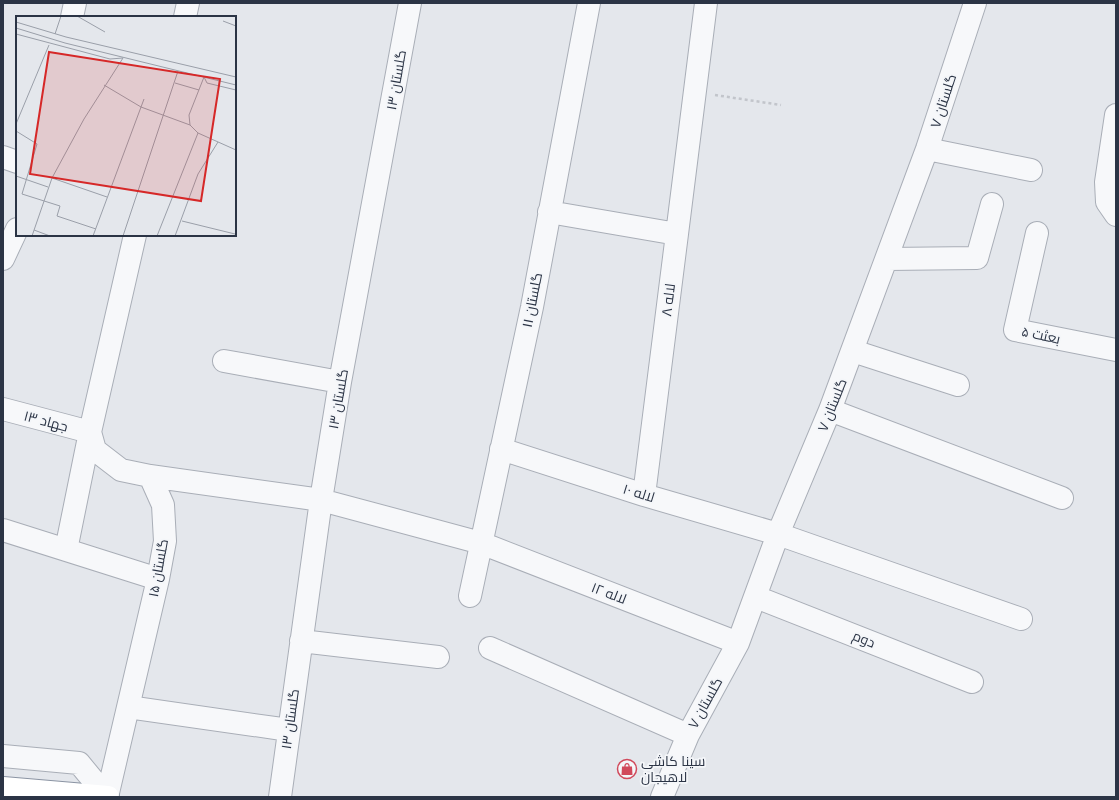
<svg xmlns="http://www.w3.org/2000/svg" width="1119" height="800" viewBox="0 0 1119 800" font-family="'Golos Text',Cairo,sans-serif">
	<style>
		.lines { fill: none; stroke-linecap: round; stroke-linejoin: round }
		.minor-casing { stroke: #a9aeb7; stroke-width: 24 }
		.highway-casing { stroke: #8b94a3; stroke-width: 24 }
		.path { stroke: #c2c5cb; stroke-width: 2.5; stroke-dasharray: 3 3; stroke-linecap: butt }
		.minor { stroke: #f7f8fa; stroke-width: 22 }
		.highway { stroke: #fff; stroke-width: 22 }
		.labels { text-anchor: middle; stroke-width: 3.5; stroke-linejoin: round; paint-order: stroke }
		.street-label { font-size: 14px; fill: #2b3445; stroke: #f4f6f9 }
		.poi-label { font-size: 14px; fill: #2b3445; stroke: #f4f6f9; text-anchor: start }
		.inset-road { fill: none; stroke: #9a9fa9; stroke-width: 1 }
		.view { fill: #d62828; fill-opacity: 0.15; stroke: #d62828; stroke-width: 2 }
		.inset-edge { fill: none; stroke: #2b3445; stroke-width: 2 }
	</style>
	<rect width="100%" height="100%" fill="#e4e7ec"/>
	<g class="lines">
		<defs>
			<path id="minor" d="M 72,17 L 75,3
				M 185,17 L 188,3
				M 1116,115 L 1106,182 L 1107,202 L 1116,215
				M 927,149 L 1031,170
				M 3,157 L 17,162
				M 549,212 L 677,234 L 644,495
				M 1037,233 L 1015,330 L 1116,350
				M 677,234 L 706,3
				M 3,259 L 17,229
				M 887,259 L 977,258 L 992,204
				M 853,351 L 958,385
				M 224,361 L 340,382
				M 3,409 L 90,432 L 66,550
				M 830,410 L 1062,498
				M 501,449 L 644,495 L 778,534 L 1021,619
				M 150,476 L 321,500 L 481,543 L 738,643
				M 3,530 L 158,579
				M 470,596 L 532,307 L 589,3
				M 756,597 L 972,682
				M 301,641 L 438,657
				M 490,648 L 688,735
				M 128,707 L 289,730
				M 3,756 L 79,763 L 107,797
				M 107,797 L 158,579 L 165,541 L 163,505 L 150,476 L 121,470 L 95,450 L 90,432 L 135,235
				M 280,797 L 321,500 L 340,382 L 410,3
				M 662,797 L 688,735 L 738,643 L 778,534 L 830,410 L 927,149 L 975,3"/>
			<path id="highway" d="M 3,788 L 108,797"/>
		</defs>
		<!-- minor casing -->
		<use href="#minor" class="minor-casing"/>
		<!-- highway casing -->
		<use href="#highway" class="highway-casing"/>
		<!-- path -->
		<path class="path" d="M 715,95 L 781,105"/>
		<!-- minor -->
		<use href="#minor" class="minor"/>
		<!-- highway -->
		<use href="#highway" class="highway"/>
	</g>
	<!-- icons -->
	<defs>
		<symbol id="shop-ring" viewBox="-11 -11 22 22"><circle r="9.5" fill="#f4f6f9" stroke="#d1495b" stroke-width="1.5"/><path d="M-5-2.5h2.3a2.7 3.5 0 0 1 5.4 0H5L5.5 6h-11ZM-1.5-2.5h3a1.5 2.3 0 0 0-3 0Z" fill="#d1495b"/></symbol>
	</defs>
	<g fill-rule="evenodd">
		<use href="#shop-ring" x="616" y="758" width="22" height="22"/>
	</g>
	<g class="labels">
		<!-- street labels -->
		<g class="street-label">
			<text transform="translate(396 80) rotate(-80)" y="5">گلستان ۱۳</text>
			<text transform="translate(943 101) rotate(-72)" y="5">گلستان ۷</text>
			<text transform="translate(532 300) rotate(-79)" y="5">گلستان ۱۱</text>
			<text transform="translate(668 300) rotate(-83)" y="5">لاله ۸</text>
			<text transform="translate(1041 335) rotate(12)" y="5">بعثت ۵</text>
			<text transform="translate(338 399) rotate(-80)" y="5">گلستان ۱۳</text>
			<text transform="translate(832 405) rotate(-68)" y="5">گلستان ۷</text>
			<text transform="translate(46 421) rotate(15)" y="5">جهاد ۱۳</text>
			<text transform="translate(639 493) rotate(17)" y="5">لاله ۱۰</text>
			<text transform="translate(158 568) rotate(-80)" y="5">گلستان ۱۵</text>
			<text transform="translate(609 593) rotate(21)" y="5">لاله ۱۲</text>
			<text transform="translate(864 639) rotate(22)" y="5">دوم</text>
			<text transform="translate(705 703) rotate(-61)" y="5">گلستان ۷</text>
			<text transform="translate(290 719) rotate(-82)" y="5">گلستان ۱۳</text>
		</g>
		<!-- poi labels -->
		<g class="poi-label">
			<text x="641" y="766">سینا کاشی<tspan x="641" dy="16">لاهیجان</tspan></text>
		</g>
	</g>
	<!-- overview -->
	<g transform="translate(16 16)">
		<rect width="220" height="220" fill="#e4e7ec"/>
		<path class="inset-road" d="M 61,0 L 89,16M 207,5 L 220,10M 0,6 L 50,21 L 220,61M 0,12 L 49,27 L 220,69M 0,18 L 94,43 L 107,42M 39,18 L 45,0M 188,61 L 191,67 L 220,74M 159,67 L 183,74M 88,69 L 125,91 L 174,109M 0,108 L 33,29M 0,115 L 21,128 L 6,178 L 44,190 L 41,200 L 80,213M 182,117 L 220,134M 0,160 L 32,171M 36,162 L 91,181M 166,205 L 219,218M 18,214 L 34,220M 16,220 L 36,162 L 68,103 L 107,42M 77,220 L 128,83M 107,220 L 162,55M 141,220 L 182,117 L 174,109 L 173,99 L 188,61M 159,220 L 182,158 L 202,126"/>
		<path class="view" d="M 33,36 L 204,63 L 185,185 L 14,158 Z"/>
		<rect width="220" height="220" class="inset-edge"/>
	</g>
	<!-- border -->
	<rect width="1119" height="800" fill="none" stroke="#2b3445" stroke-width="8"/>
</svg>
